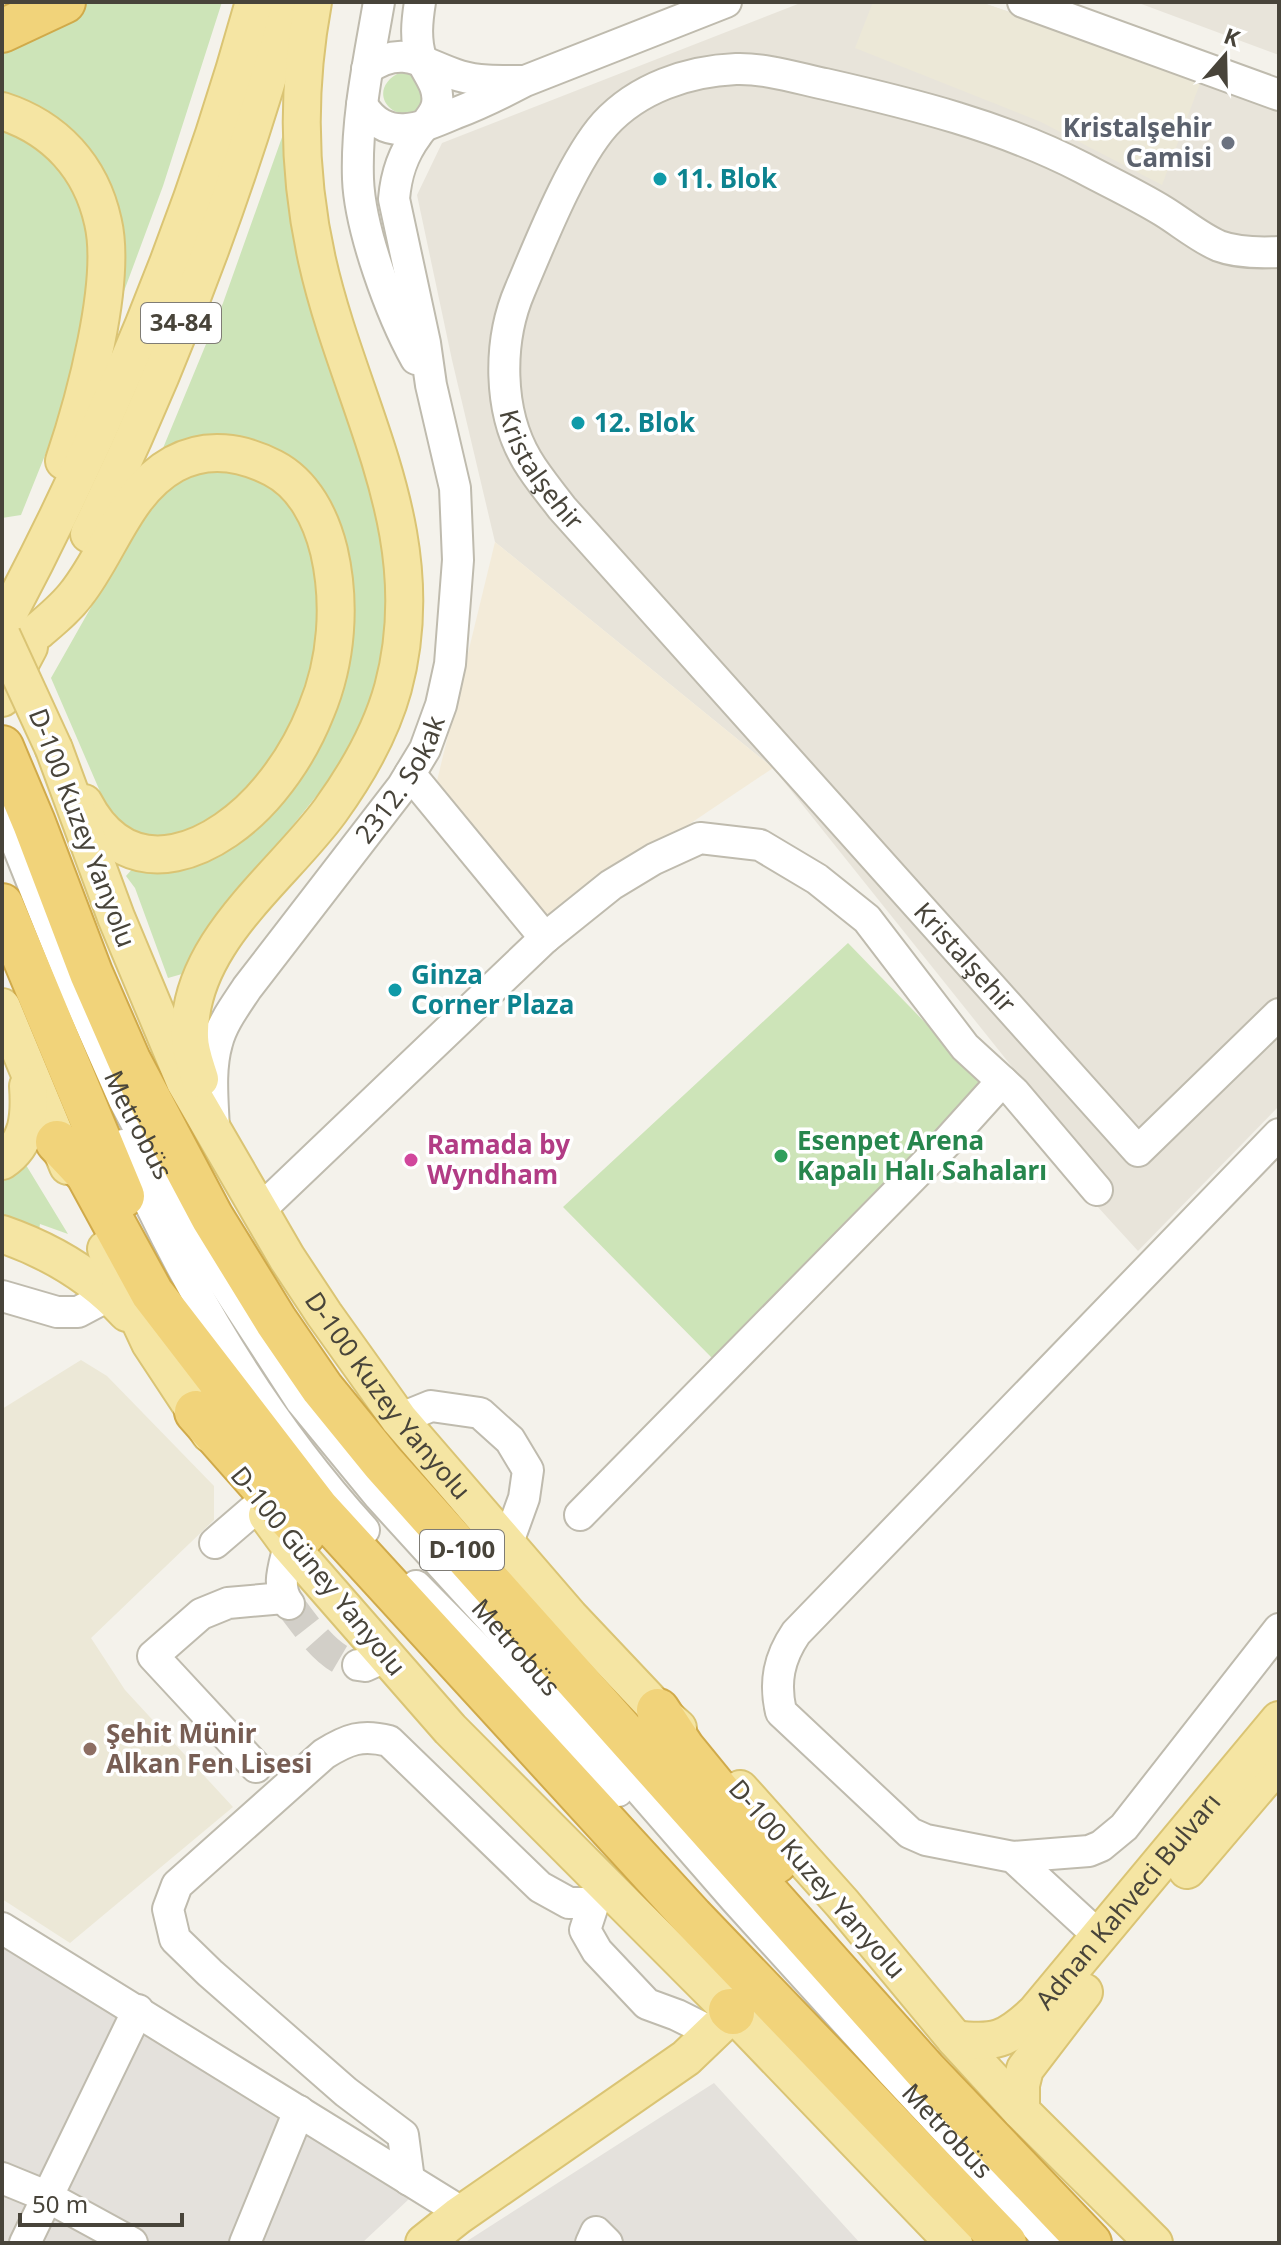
<svg xmlns="http://www.w3.org/2000/svg" width="1281" height="2245" viewBox="0 0 1281 2245" font-family="'Noto Sans',sans-serif">
	<style>
		.residential { fill: #e8e4da }
		.commercial { fill: #f3ebd9 }
		.industrial { fill: #e4e1dc }
		.education { fill: #ece8d7 }
		.green { fill: #cde4b8 }
		.lines { fill: none; stroke-linecap: round; stroke-linejoin: round }
		.minor-tunnel { stroke: #d2cfc8; stroke-width: 30; stroke-dasharray: 30 15; stroke-linecap: butt }
		.minor-casing { stroke: #bfbbae; stroke-width: 34 }
		.major-casing { stroke: #dac474; stroke-width: 40 }
		.highway-casing { stroke: #d0aa4a; stroke-width: 46 }
		.minor { stroke: #fff; stroke-width: 30 }
		.major { stroke: #f5e5a3; stroke-width: 36 }
		.highway { stroke: #f1d37a; stroke-width: 42 }
		.major-bridge-casing { stroke: #dac474; stroke-width: 40; stroke-linecap: butt }
		.major-bridge { stroke: #f5e5a3; stroke-width: 36 }
		.worship-dot { fill: #6b7280; stroke: #fff; stroke-width: 3 }
		.culture-dot { fill: #0f9aa8; stroke: #fff; stroke-width: 3 }
		.leisure-dot { fill: #2e9e5b; stroke: #fff; stroke-width: 3 }
		.hotel-dot { fill: #d1479c; stroke: #fff; stroke-width: 3 }
		.education-dot { fill: #8d6e63; stroke: #fff; stroke-width: 3 }
		.labels { text-anchor: middle; stroke-width: 7; stroke-linejoin: round; paint-order: stroke }
		.shield { fill: #fff; stroke: #7f7c75; stroke-width: 2 }
		.shield-label { font-size: 24px; font-weight: bold; fill: #48443a }
		.worship-label { font-size: 26px; font-weight: bold; fill: #5b616d; stroke: #fff; text-anchor: end }
		.culture-label { font-size: 26px; font-weight: bold; fill: #0d838f; stroke: #fff; text-anchor: start }
		.street-label { font-size: 26px; fill: #48443a; stroke: #fff }
		.leisure-label { font-size: 26px; font-weight: bold; fill: #27864d; stroke: #fff; text-anchor: start }
		.hotel-label { font-size: 26px; font-weight: bold; fill: #b23c85; stroke: #fff; text-anchor: start }
		.education-label { font-size: 26px; font-weight: bold; fill: #785e54; stroke: #fff; text-anchor: start }
	</style>
	<rect width="100%" height="100%" fill="#f4f2eb"/>
	<!-- residential -->
	<path class="residential" d="M 803,2 L 980,2 L 1279,102 L 1279,1106 L 1138,1251 L 1004,1104 L 1025,1083 L 773,768 L 495,542 L 452,360 L 417,195 L 442,143 Z
		M 1136,2 L 1279,2 L 1279,55 Z"/>
	<!-- commercial -->
	<path class="commercial" d="M 495,542 L 773,768 L 545,921 L 435,789 Z"/>
	<!-- industrial -->
	<path class="industrial" d="M 2,1937 L 409,2199 L 362,2243 L 2,2243 Z
		M 714,2083 L 860,2243 L 464,2243 Z"/>
	<!-- education -->
	<path class="education" d="M 873,2 L 980,2 L 1202,78 L 1162,185 L 1041,122 L 855,48 Z
		M 81,1360 L 107,1376 L 214,1486 L 214,1520 L 91,1638 L 125,1690 L 233,1807 L 70,1943 L 2,1899 L 2,1409 Z"/>
	<!-- green -->
	<path class="green" d="M 88,2 L 222,2 L 163,186 L 120,302 L 111,203 L 2,97 L 2,52 Z
		M 401,72 L 416,74 L 428,98 L 415,115 C 381,117 371,85 401,72 Z
		M 2,125 L 57,159 L 81,195 L 94,279 L 82,320 L 62,413 L 21,515 L 2,518 Z
		M 286,126 L 356,437 L 388,562 L 388,616 L 378,675 L 359,730 L 326,784 L 203,937 L 182,974 L 168,978 L 135,888 L 126,876 L 134,867 L 174,866 L 331,712 L 309,477 L 161,453 L 223,303 Z
		M 222,464 L 278,482 L 313,534 L 323,615 L 305,703 L 260,777 L 214,820 L 179,838 L 153,840 L 125,826 L 105,803 L 51,678 L 154,496 L 171,480 Z
		M 848,943 L 1004,1104 L 712,1358 L 563,1207 Z
		M 26,1165 L 68,1234 L 40,1224 L 39,1230 L 2,1217 L 2,1179 Z"/>
	<g class="lines">
		<!-- minor-tunnel -->
		<path class="minor-tunnel" d="M 289,1604 C 306,1625 329,1663 358,1665"/>
		<defs>
			<g id="minor">
				<path d="M 379,2 C 369,60 356,119 358,179 C 360,230 391,314 416,359"/>
				<path d="M 1023,2 L 1279,95"/>
				<path d="M 367,69 C 404,43 424,65 460,76 C 480,82 502,81 523,81"/>
				<path d="M 362,105 C 387,144 421,128 456,113 C 480,104 502,93 525,81 L 726,2"/>
				<path id="s1" d="M 1279,252 C 1259,253 1238,253 1219,246 C 1200,238 1181,222 1163,211 C 1137,195 1109,182 1083,168 C 1002,126 913,104 825,84 C 797,78 764,68 736,69 C 688,71 638,88 605,124 C 572,161 540,243 520,290 C 498,341 498,411 527,460 C 537,477 550,492 562,508 L 1138,1151 L 1279,1014"/>
				<path d="M 410,774 L 545,938"/>
				<path id="s2" d="M 2,807 L 75,989 L 124,1100 L 208,1258 L 301,1401 L 379,1496 L 492,1620 L 735,1899 L 892,2072 L 1052,2243"/>
				<path id="s3" d="M 214,1130 C 213,1102 209,1071 217,1043 C 222,1023 236,1005 247,988 L 402,787 L 425,749 L 441,705 L 450,664 L 458,560 L 455,488 L 431,385 L 425,343 L 394,199 C 396,175 402,155 417,135 C 423,126 435,116 437,104 C 440,85 426,73 421,58 C 415,39 417,21 420,2"/>
				<path d="M 123,1145 C 184,1284 261,1417 364,1530"/>
				<path d="M 260,1210 L 545,938 L 611,885 L 654,859 L 700,838 L 760,845 L 817,879 L 867,919 L 965,1047 L 1014,1092 L 1097,1190"/>
				<path d="M 2,1296 L 57,1312 L 78,1312 L 110,1295"/>
				<path d="M 399,1419 L 431,1406 L 480,1413 L 510,1440 L 528,1470 L 524,1498 L 507,1545"/>
				<path d="M 580,1515 L 946,1143 L 1002,1081"/>
				<path d="M 215,1543 L 259,1505"/>
				<path d="M 416,1586 L 618,1791"/>
				<path d="M 289,1604 C 275,1587 285,1564 289,1545"/>
				<path d="M 358,1665 L 365,1666 L 385,1657"/>
				<path d="M 256,1767 L 153,1656 L 201,1614 L 228,1603 L 284,1598"/>
				<path d="M 1013,1857 L 1089,1851 L 1101,1846 L 1124,1827 L 1279,1629"/>
				<path d="M 599,1887 L 585,1930 L 597,1951 L 647,2004 L 677,2015 L 711,2032"/>
				<path d="M 2,1928 L 450,2205 L 458,2216"/>
				<path d="M 1100,1937 L 1013,1857 L 926,1840 L 910,1833 L 781,1712 C 774,1682 779,1658 796,1633 L 1279,1134"/>
				<path d="M 2,2178 L 46,2196 L 132,2243"/>
				<path d="M 409,2180 L 403,2135 L 346,2092 L 210,1973 L 175,1939 L 168,1909 L 177,1885 L 324,1754 C 348,1739 362,1734 389,1741 L 540,1887 L 569,1903 L 594,1903"/>
				<path d="M 25,2243 L 138,2010"/>
				<path d="M 245,2243 L 299,2111"/>
				<path d="M 591,2243 L 596,2232 L 607,2243"/>
			</g>
			<g id="major">
				<path d="M 2,111 C 55,128 91,167 103,222 C 117,282 84,402 64,461"/>
				<path d="M 89,534 C 172,364 239,185 290,2"/>
				<path d="M 2,626 C 108,427 194,219 254,2"/>
				<path d="M 38,631 C 52,619 66,608 77,593 C 110,551 125,491 174,464 C 207,446 242,452 273,468 C 304,484 321,518 329,551 C 341,603 337,661 316,711 C 305,739 289,766 270,789 C 219,851 130,892 84,803"/>
				<path d="M 2,698 L 29,647"/>
				<path id="s4" d="M 54,749 L 116,917 L 185,1082 L 287,1258 L 324,1314 L 399,1419 L 570,1617 L 658,1710 L 678,1728"/>
				<path d="M 2,1007 L 68,1166"/>
				<path d="M 200,1079 C 196,1066 190,1051 190,1037 C 187,944 280,879 330,811 C 356,775 381,732 393,688 C 435,531 350,407 317,260 C 298,175 297,88 313,2"/>
				<path d="M 2,1161 C 29,1143 30,1115 28,1086"/>
				<path d="M 2,1234 C 51,1251 92,1275 127,1313"/>
				<path d="M 106,1249 L 150,1343 L 210,1434"/>
				<path d="M 267,1515 L 289,1545 L 450,1729 L 730,2010"/>
				<path d="M 740,1789 L 842,1903 L 955,2039 L 1021,2111 L 1154,2243"/>
				<path d="M 1187,1870 L 1279,1762"/>
				<path id="s5" d="M 955,2039 C 995,2044 1006,2040 1035,2013 L 1279,1720"/>
				<path d="M 1021,2111 L 1021,2085 L 1025,2069 L 1084,1992"/>
				<path d="M 424,2243 L 458,2216 L 686,2058 L 733,2013 L 954,2243"/>
			</g>
			<path id="highway" d="M 2,31 L 64,2
				M 2,747 L 34,823 L 91,973 L 129,1060 L 169,1136 L 212,1217 L 276,1321 L 322,1388 L 383,1463 L 925,2070 L 1090,2243
				M 2,905 L 123,1196
				M 57,1142 L 87,1174 L 152,1293 L 318,1509 L 692,1917 L 1005,2243
				M 196,1412 L 304,1534
				M 658,1710 L 683,1748 L 776,1862
				M 730,2010 L 733,2013"/>
		</defs>
		<!-- minor casing -->
		<use href="#minor" class="minor-casing"/>
		<!-- major casing -->
		<use href="#major" class="major-casing"/>
		<!-- highway casing -->
		<use href="#highway" class="highway-casing"/>
		<!-- minor -->
		<use href="#minor" class="minor"/>
		<!-- major -->
		<use href="#major" class="major"/>
		<!-- highway -->
		<use href="#highway" class="highway"/>
		<defs>
			<path id="major-bridge" d="M 2,636 L 54,749"/>
		</defs>
		<!-- major-bridge casing -->
		<use href="#major-bridge" class="major-bridge-casing"/>
		<!-- major-bridge -->
		<use href="#major-bridge" class="major-bridge"/>
	</g>
	<!-- markers -->
	<circle class="worship-dot" cx="1228" cy="143" r="8"/>
	<g class="culture-dot">
		<circle cx="660" cy="179" r="8"/>
		<circle cx="578" cy="423" r="8"/>
		<circle cx="395" cy="990" r="8"/>
	</g>
	<circle class="leisure-dot" cx="781" cy="1156" r="8"/>
	<circle class="hotel-dot" cx="411" cy="1160" r="8"/>
	<circle class="education-dot" cx="90" cy="1749" r="8"/>
	<g class="labels">
		<!-- shield labels -->
		<g class="shield">
			<rect x="141" y="303" width="80" height="40" rx="6"/>
			<rect x="420" y="1530" width="84" height="40" rx="6"/>
		</g>
		<g class="shield-label">
			<text x="181" y="331">34-84</text>
			<text x="462" y="1558">D-100</text>
		</g>
		<!-- worship labels -->
		<g class="worship-label">
			<text x="1212" y="137">Kristalşehir<tspan x="1212" dy="30">Camisi</tspan></text>
		</g>
		<!-- culture labels -->
		<g class="culture-label">
			<text x="676" y="188">11. Blok</text>
			<text x="594" y="432">12. Blok</text>
			<text x="411" y="984">Ginza<tspan x="411" dy="30">Corner Plaza</tspan></text>
		</g>
		<!-- street labels -->
		<g class="street-label">
			<text dy="9" stroke="none"><textPath href="#s1" startOffset="1104">Kristalşehir</textPath></text>
			<text dy="9" stroke="none"><textPath href="#s3" startOffset="410">2312. Sokak</textPath></text>
			<text transform="translate(82 828) rotate(69)" y="9">D-100 Kuzey Yanyolu</text>
			<text dy="9" stroke="none"><textPath href="#s1" startOffset="1752">Kristalşehir</textPath></text>
			<text dy="9" stroke="none"><textPath href="#s2" startOffset="346">Metrobüs</textPath></text>
			<text dy="9" stroke="none"><textPath href="#s4" startOffset="732">D-100 Kuzey Yanyolu</textPath></text>
			<text transform="translate(318 1571) rotate(51)" y="9">D-100 Güney Yanyolu</text>
			<text dy="9" stroke="none"><textPath href="#s2" startOffset="994">Metrobüs</textPath></text>
			<text transform="translate(817 1879) rotate(49)" y="9">D-100 Kuzey Yanyolu</text>
			<text dy="9" stroke="none"><textPath href="#s5" startOffset="234">Adnan Kahveci Bulvarı</textPath></text>
			<text dy="9" stroke="none"><textPath href="#s2" startOffset="1642">Metrobüs</textPath></text>
		</g>
		<!-- leisure labels -->
		<g class="leisure-label">
			<text x="797" y="1150">Esenpet Arena<tspan x="797" dy="30">Kapalı Halı Sahaları</tspan></text>
		</g>
		<!-- hotel labels -->
		<g class="hotel-label">
			<text x="427" y="1154">Ramada by<tspan x="427" dy="30">Wyndham</tspan></text>
		</g>
		<!-- education labels -->
		<g class="education-label">
			<text x="106" y="1743">Şehit Münir<tspan x="106" dy="30">Alkan Fen Lisesi</tspan></text>
		</g>
	</g>
	<!-- border -->
	<rect width="1281" height="2245" fill="none" stroke="#48443a" stroke-width="8"/>
	<!-- north arrow -->
	<g transform="translate(1225 56) rotate(20)" stroke="#ffffff" stroke-width="6" paint-order="stroke">
	<path d="M0-6L14 30L0 20L-14 30Z" fill="#48443a"/>
	<text y="-12" font-size="22" font-weight="bold" text-anchor="middle" fill="#48443a">K</text>
	</g>
	<!-- scale -->
	<path d="M20 2213v12h162v-12" fill="none" stroke="#48443a" stroke-width="4"/>
	<text x="32" y="2213" font-size="24" fill="#48443a" stroke="#ffffff" stroke-width="6" paint-order="stroke">50 m</text>
</svg>
